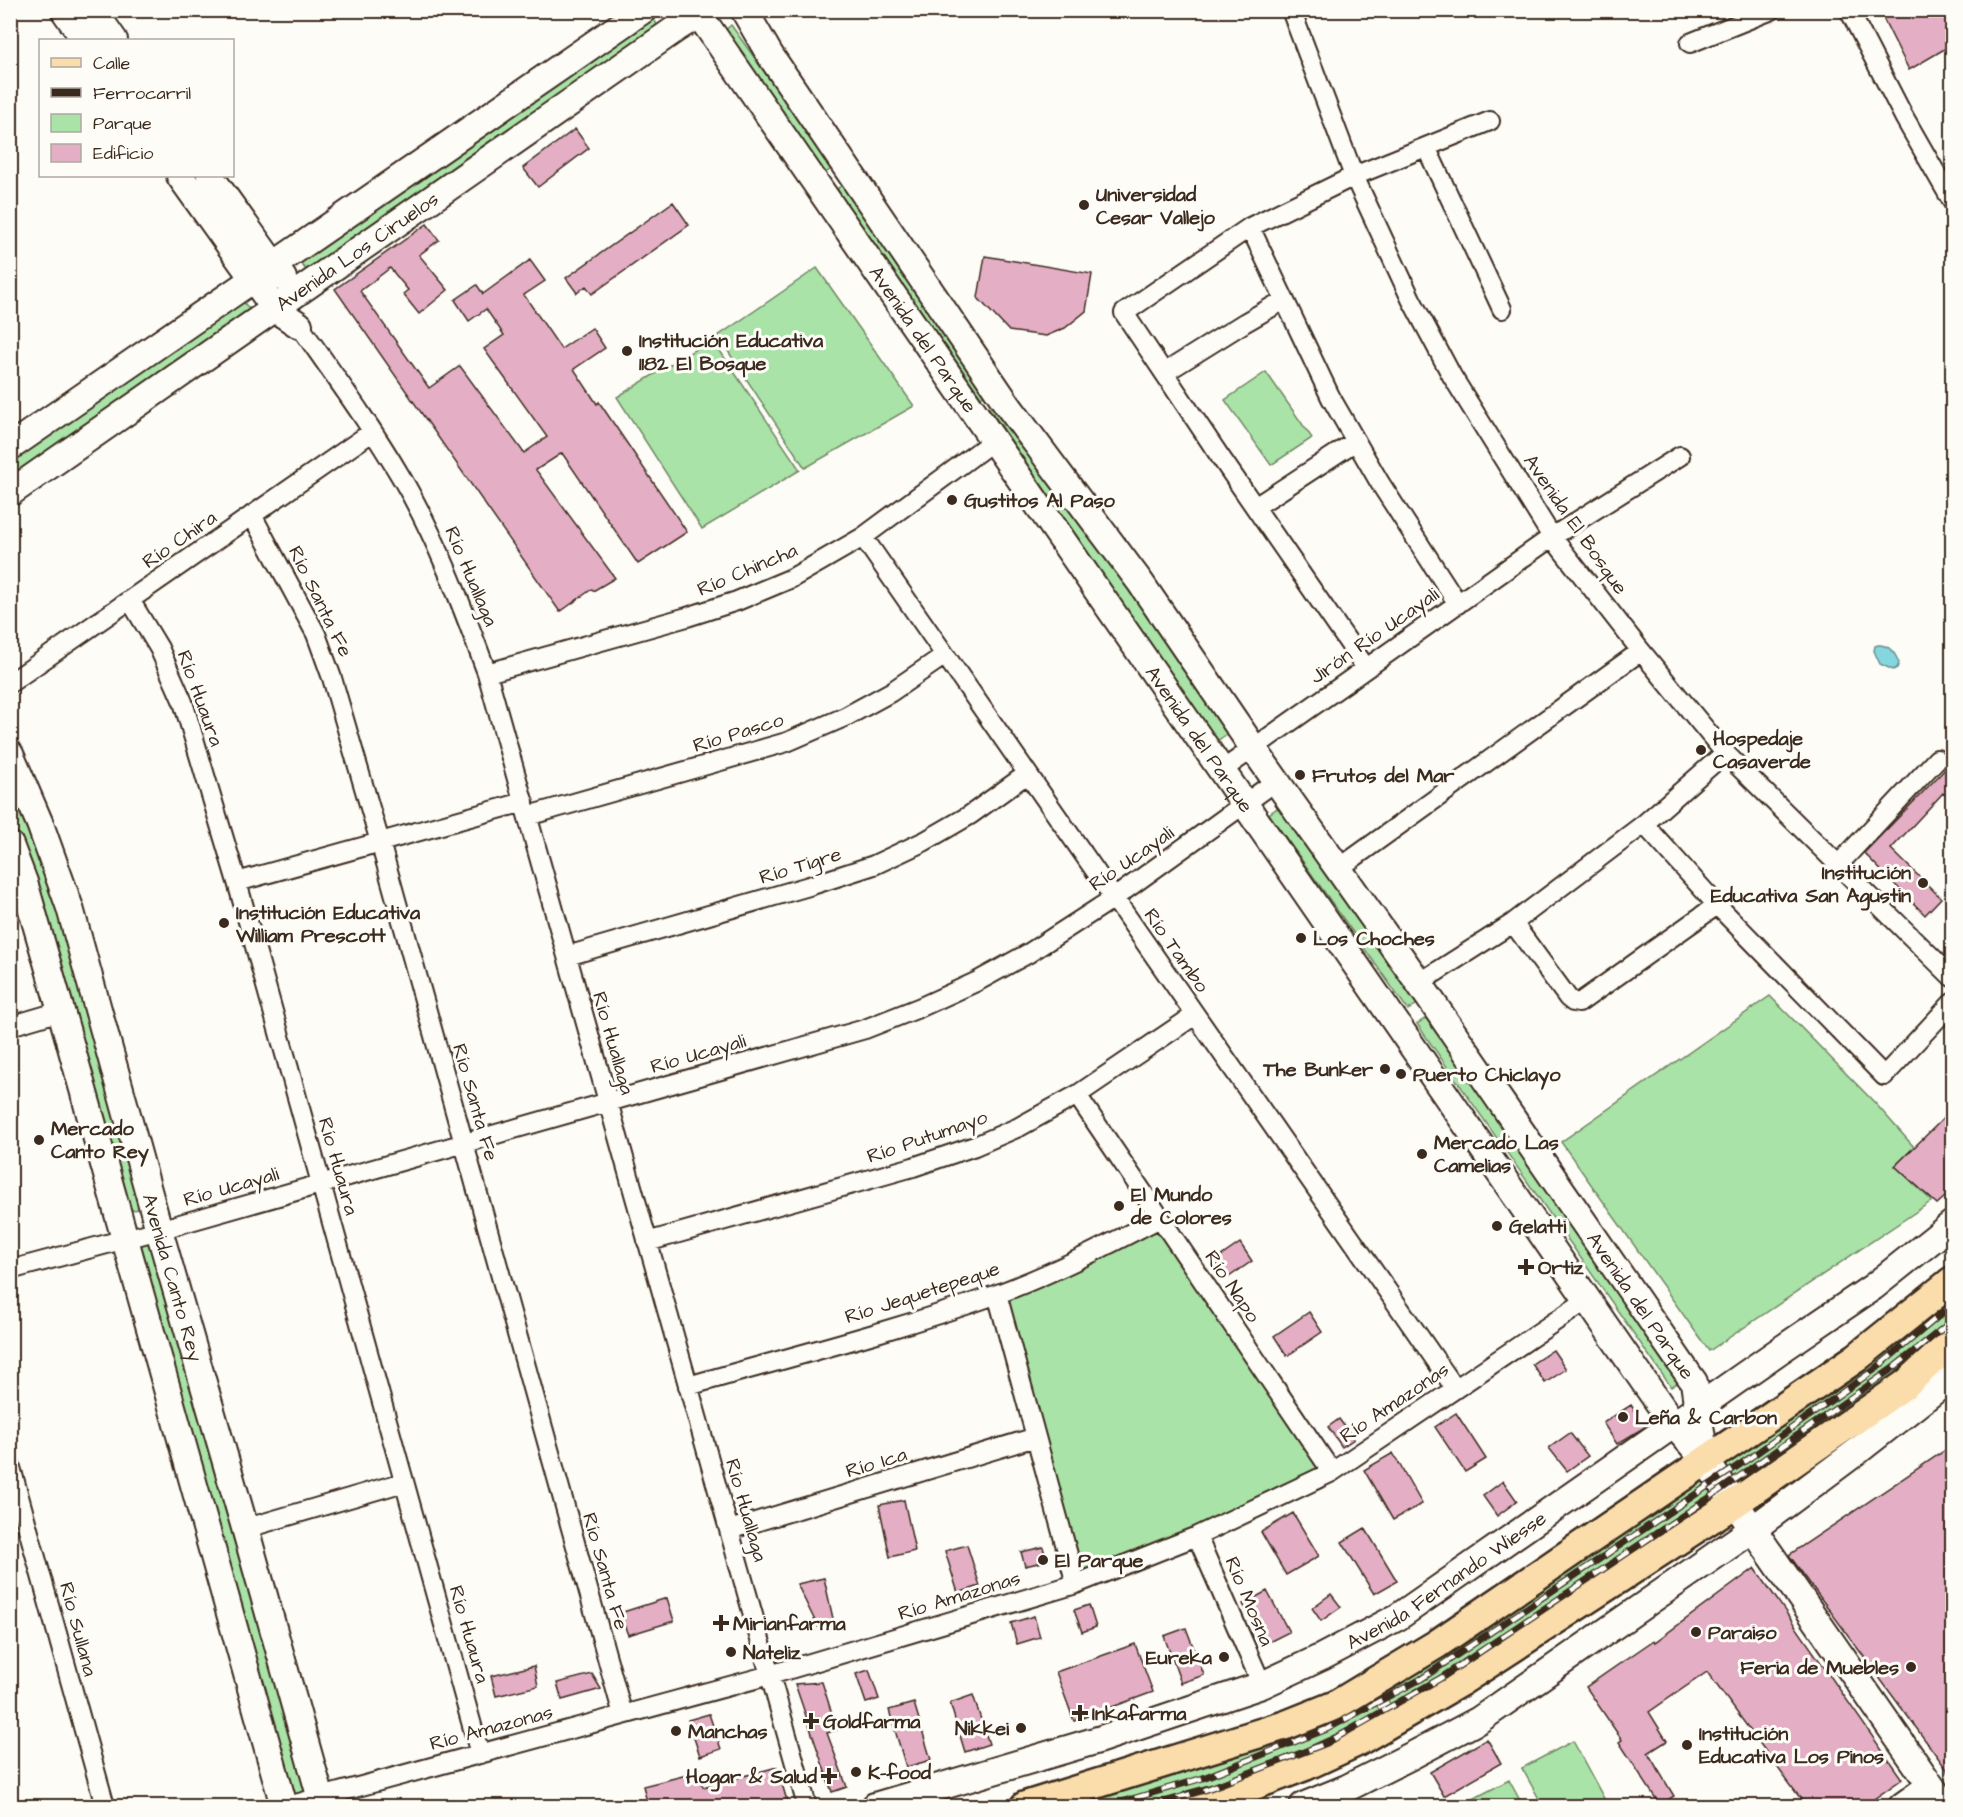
<svg xmlns="http://www.w3.org/2000/svg" width="1963" height="1817" viewBox="0 0 1963 1817" font-family="'Architects Daughter',sans-serif">
	<style>
		.green { fill: #a9e3a8; stroke: #728663; stroke-width: 1.5 }
		.water { fill: #85d6de; stroke: #679191; stroke-width: 1.5 }
		.building { fill: #e4aec5; stroke: #3b2a1e; stroke-width: 1.5 }
		.lines { fill: none; stroke-linecap: round; stroke-linejoin: round }
		.street-casing { stroke: #3b2a1e; stroke-width: 22 }
		.secondary-casing { stroke: #3b2a1e; stroke-width: 30 }
		.primary-casing { stroke: #3b2a1e; stroke-width: 33 }
		.street { stroke: #fdfcf7; stroke-width: 18 }
		.secondary { stroke: #fdfcf7; stroke-width: 26 }
		.primary { stroke: #faddab; stroke-width: 28 }
		.rail-casing { stroke: #3b2a1e; stroke-width: 7 }
		.rail { stroke: #fdfcf7; stroke-width: 4.5; stroke-dasharray: 14; stroke-linecap: butt }
		.poi-dot { fill: #3b2a1e; stroke: #fdfcf7; stroke-width: 2 }
		.labels { text-anchor: middle; stroke-width: 6; stroke-linejoin: round; paint-order: stroke }
		.poi-label { font-size: 20px; font-weight: bold; fill: #3b2a1e; stroke: #fdfcf7; text-anchor: start }
		.street-label { font-size: 20px; fill: #3b2a1e; stroke: #fdfcf7 }
	</style>
	<rect width="100%" height="100%" fill="#fdfcf7"/>
	<filter id="ink" filterUnits="userSpaceOnUse"><feTurbulence type="fractalNoise" baseFrequency=".0167" numOctaves="2"/><feDisplacementMap in="SourceGraphic" scale="12" xChannelSelector="R" yChannelSelector="G"/><feConvolveMatrix kernelMatrix="1 2 1 2 8 2 1 2 1" color-interpolation-filters="sRGB"/></filter>
	<g filter="url(#ink)">
		<!-- green -->
		<path class="green" d="M 649,12 L 660,29 L 307,271 L 297,259 Z
			M 731,25 L 831,165 L 831,169 L 827,172 L 823,171 L 724,31 Z
			M 844,184 L 990,391 L 981,397 L 838,191 L 838,188 Z
			M 817,268 L 914,406 L 805,468 L 718,336 Z
			M 240,298 L 252,312 L 11,480 L 11,457 Z
			M 712,339 L 800,470 L 702,529 L 617,397 Z
			M 1266,372 L 1312,438 L 1271,465 L 1225,400 Z
			M 997,402 L 1230,732 L 1217,741 L 989,408 Z
			M 10,763 L 47,854 L 143,1208 L 129,1211 L 19,845 L 11,824 Z
			M 1280,806 L 1417,1004 L 1408,1010 L 1269,814 Z
			M 1770,996 L 1875,1103 L 1914,1147 L 1895,1166 L 1932,1201 L 1709,1351 L 1561,1142 Z
			M 1426,1018 L 1682,1380 L 1671,1387 L 1417,1024 Z
			M 1160,1218 L 1332,1472 L 1076,1584 L 997,1294 Z
			M 153,1241 L 309,1784 L 305,1792 L 295,1795 L 290,1791 L 136,1246 L 143,1242 Z
			M 1952,1292 L 1952,1331 L 1931,1352 L 1732,1488 L 1719,1458 Z
			M 1702,1476 L 1717,1492 L 1718,1503 L 1393,1708 L 1383,1693 Z
			M 1371,1699 L 1382,1713 L 1378,1722 L 1218,1791 L 1164,1806 L 1049,1806 Z
			M 1573,1741 L 1608,1806 L 1543,1806 L 1522,1768 Z
			M 1509,1780 L 1523,1806 L 1460,1806 Z"/>
		<!-- water -->
		<path class="water" d="M 1878,645 C 1890,645 1895,653 1899,663 L 1897,668 L 1893,670 L 1880,664 L 1874,651 L 1875,646 Z"/>
		<!-- building -->
		<path class="building" d="M 1879,10 L 1953,10 L 1953,44 L 1909,70 Z
			M 575,129 L 589,148 L 538,187 L 523,168 Z
			M 673,202 L 689,225 L 592,294 L 586,286 L 577,293 L 566,278 Z
			M 427,224 L 439,240 L 419,255 L 448,290 L 419,314 L 403,294 L 408,290 L 390,268 L 360,291 L 429,388 L 460,366 L 524,453 L 547,437 L 484,349 L 504,335 L 486,309 L 469,321 L 455,300 L 477,285 L 483,294 L 530,260 L 545,281 L 524,295 L 561,349 L 592,328 L 605,348 L 574,369 L 597,404 L 599,402 L 687,532 L 638,564 L 562,453 L 536,470 L 615,578 L 593,591 L 592,589 L 560,612 L 335,289 Z
			M 985,256 L 1092,274 L 1086,311 L 1065,328 L 1046,336 L 1009,331 L 978,298 Z
			M 1953,761 L 1953,802 L 1943,793 L 1891,849 L 1941,898 L 1925,915 L 1864,853 Z
			M 1953,1109 L 1953,1190 L 1937,1204 L 1895,1166 Z
			M 1240,1243 L 1252,1261 L 1226,1279 L 1214,1261 Z
			M 1309,1312 L 1322,1332 L 1287,1356 L 1274,1336 Z
			M 1553,1350 L 1566,1369 L 1545,1383 L 1532,1364 Z
			M 1631,1405 L 1645,1427 L 1617,1444 L 1603,1423 Z
			M 1456,1413 L 1486,1459 L 1465,1472 L 1435,1427 Z
			M 1339,1419 L 1354,1439 L 1342,1447 L 1328,1427 Z
			M 1570,1433 L 1588,1456 L 1567,1471 L 1549,1448 Z
			M 1953,1445 L 1953,1778 L 1789,1555 Z
			M 1393,1453 L 1422,1504 L 1393,1520 L 1364,1470 Z
			M 1503,1481 L 1517,1501 L 1497,1516 L 1483,1496 Z
			M 904,1500 L 915,1551 L 890,1557 L 879,1505 Z
			M 1293,1513 L 1319,1556 L 1286,1575 L 1261,1532 Z
			M 1365,1528 L 1397,1581 L 1374,1594 L 1342,1542 Z
			M 967,1545 L 980,1586 L 958,1593 L 945,1551 Z
			M 1043,1547 L 1047,1561 L 1025,1566 L 1021,1552 Z
			M 1755,1568 L 1902,1779 L 1864,1806 L 1806,1806 L 1707,1672 L 1649,1712 L 1667,1741 L 1648,1753 L 1674,1796 L 1660,1805 L 1619,1742 L 1622,1740 L 1586,1687 L 1654,1640 L 1655,1642 Z
			M 824,1578 L 834,1623 L 818,1627 L 797,1584 Z
			M 1267,1591 L 1289,1632 L 1265,1644 L 1243,1604 Z
			M 1331,1594 L 1341,1607 L 1321,1621 L 1312,1608 Z
			M 667,1598 L 674,1621 L 628,1635 L 620,1613 Z
			M 1089,1605 L 1096,1627 L 1082,1632 L 1074,1610 Z
			M 1034,1616 L 1040,1637 L 1017,1644 L 1011,1623 Z
			M 1186,1628 L 1204,1675 L 1181,1683 L 1164,1636 Z
			M 1135,1644 L 1153,1692 L 1074,1721 L 1056,1672 Z
			M 534,1666 L 538,1686 L 496,1696 L 491,1676 Z
			M 869,1670 L 879,1699 L 866,1703 L 856,1674 Z
			M 592,1674 L 601,1689 L 562,1700 L 557,1683 Z
			M 822,1682 L 837,1730 L 827,1733 L 847,1787 L 832,1792 L 795,1684 Z
			M 973,1695 L 989,1744 L 965,1752 L 950,1703 Z
			M 914,1703 L 931,1760 L 906,1767 L 889,1710 Z
			M 709,1714 L 721,1749 L 700,1756 L 688,1720 Z
			M 1487,1739 L 1501,1763 L 1444,1796 L 1430,1772 Z
			M 777,1767 L 788,1804 L 778,1806 L 648,1806 L 643,1786 L 699,1772 L 703,1787 Z"/>
		<g class="lines">
			<defs>
				<path id="street" d="M 1291,10 L 1354,176 L 1411,299 L 1452,376 L 1552,537 L 1641,651 L 1725,753 L 1952,977
					M 1849,10 L 1904,117 L 1952,201
					M 1690,43 L 1772,10
					M 1426,147 L 1502,309
					M 1250,227 L 1331,398 L 1380,483 L 1458,604
					M 299,325 C 334,375 370,424 401,477 C 437,538 462,606 487,673 L 807,1806
					M 1164,373 L 1244,323 L 1284,300
					M 1255,507 L 1356,441
					M 252,515 L 316,634 L 332,678 L 380,842 L 623,1715
					M 863,537 L 1455,1388
					M 130,600 L 159,648 L 183,702 L 237,882 L 480,1754
					M 1366,668 L 1219,455 L 1124,313 L 1250,227 L 1354,176 L 1490,121
					M 487,673 L 687,617 L 737,601 L 792,578 L 863,537 L 993,441
					M 10,683 L 372,432
					M 1221,771 L 1552,537 L 1680,456
					M 528,816 L 787,742 L 847,716 L 891,692 L 945,655
					M 1644,824 L 1717,905 L 1884,1076 L 1952,1003
					M 1839,864 L 1937,759
					M 1338,869 L 1641,651
					M 237,882 L 524,802
					M 1513,923 L 1568,998 L 1573,1002 L 1579,1003 L 1717,905
					M 567,956 L 809,886 L 874,865 L 925,841 L 970,815 L 1027,774
					M 1419,983 L 1513,923 L 1644,824 L 1725,753
					M 10,1026 L 61,1011
					M 1077,1095 L 1332,1472
					M 647,1242 L 913,1167 L 975,1146 L 1019,1127 L 1077,1095 L 1195,1015
					M 10,1270 L 159,1230 L 865,1029 L 921,1007 L 978,981 L 1029,953 L 1114,898 L 1276,781
					M 997,1294 L 1076,1584
					M 688,1386 C 790,1357 894,1331 995,1295 C 1052,1274 1106,1246 1160,1218
					M 10,1464 L 105,1806
					M 254,1526 L 404,1482
					M 729,1530 L 1036,1437
					M 1197,1536 L 1262,1685
					M 288,1806 L 770,1675 L 1076,1584 L 1197,1536 L 1332,1472 L 1587,1300"/>
				<g id="secondary">
					<path d="M 64,10 L 85,40"/>
					<path d="M 93,10 L 114,40"/>
					<path id="s1" d="M 696,10 L 1658,1402 L 1674,1425 L 1705,1460 L 1945,1806"/>
					<path id="s2" d="M 744,10 L 770,55 L 1009,407 L 1140,582 L 1260,758 L 1419,983 L 1691,1378 L 1694,1382 L 1705,1460"/>
					<path d="M 180,176 L 275,309 L 299,325"/>
					<path d="M 210,176 L 283,278"/>
					<path d="M 10,447 L 643,10"/>
					<path id="s3" d="M 10,493 L 677,28 L 706,10"/>
					<path id="s4" d="M 10,754 L 40,824 L 70,908 L 159,1230 L 245,1528 L 323,1806"/>
					<path d="M 10,845 L 24,882 L 61,1011 L 284,1806"/>
					<path id="s5" d="M 875,1806 L 1098,1740 L 1262,1685 L 1322,1657 L 1398,1617 L 1779,1351 L 1873,1287 L 1952,1224"/>
					<path d="M 1303,1806 L 1347,1788 L 1411,1756 L 1479,1720 L 1753,1529 L 1859,1450 L 1952,1377"/>
					<path d="M 1902,1806 L 1930,1786"/>
				</g>
				<path id="primary" d="M 1025,1806 L 1286,1725 L 1336,1705 L 1437,1644 L 1856,1358 L 1952,1281
					M 1192,1806 L 1218,1799 L 1305,1766 L 1357,1742 L 1460,1682 L 1735,1503 L 1906,1384 L 1952,1342"/>
			</defs>
			<!-- street casing -->
			<use href="#street" class="street-casing"/>
			<!-- secondary casing -->
			<use href="#secondary" class="secondary-casing"/>
			<!-- primary casing -->
			<use href="#primary" class="primary-casing"/>
			<!-- street -->
			<use href="#street" class="street"/>
			<!-- secondary -->
			<use href="#secondary" class="secondary"/>
			<!-- primary -->
			<use href="#primary" class="primary"/>
			<defs>
				<path id="rail" d="M 1108,1806 L 1203,1778 L 1327,1729 L 1421,1679 L 1751,1457 L 1874,1370 L 1952,1305
					M 1150,1806 L 1205,1790 L 1327,1743 L 1441,1678 L 1706,1500 L 1893,1368 L 1952,1321"/>
			</defs>
			<!-- rail casing -->
			<use href="#rail" class="rail-casing"/>
			<!-- rail -->
			<use href="#rail" class="rail"/>
		</g>
	</g>
	<!-- markers -->
	<g class="poi-dot">
		<circle cx="1084" cy="205" r="6"/>
		<circle cx="627" cy="351" r="6"/>
		<circle cx="952" cy="500" r="6"/>
		<circle cx="1701" cy="750" r="6"/>
		<circle cx="1300" cy="775" r="6"/>
		<circle cx="1923" cy="883" r="6"/>
		<circle cx="224" cy="923" r="6"/>
		<circle cx="1301" cy="938" r="6"/>
		<circle cx="1385" cy="1069" r="6"/>
		<circle cx="1401" cy="1074" r="6"/>
		<circle cx="39" cy="1140" r="6"/>
		<circle cx="1422" cy="1154" r="6"/>
		<circle cx="1119" cy="1206" r="6"/>
		<circle cx="1497" cy="1226" r="6"/>
		<path d="M1523 1258h6v6h6v6h-6v6h-6v-6h-6v-6h6z"/>
		<circle cx="1623" cy="1417" r="6"/>
		<circle cx="1043" cy="1560" r="6"/>
		<path d="M718 1614h6v6h6v6h-6v6h-6v-6h-6v-6h6z"/>
		<circle cx="1696" cy="1632" r="6"/>
		<circle cx="731" cy="1652" r="6"/>
		<circle cx="1224" cy="1657" r="6"/>
		<circle cx="1911" cy="1667" r="6"/>
		<path d="M1077 1704h6v6h6v6h-6v6h-6v-6h-6v-6h6z"/>
		<path d="M808 1712h6v6h6v6h-6v6h-6v-6h-6v-6h6z"/>
		<circle cx="1021" cy="1728" r="6"/>
		<circle cx="676" cy="1731" r="6"/>
		<circle cx="1687" cy="1745" r="6"/>
		<circle cx="856" cy="1772" r="6"/>
		<path d="M826 1767h6v6h6v6h-6v6h-6v-6h-6v-6h6z"/>
	</g>
	<g class="labels">
		<!-- poi labels -->
		<g class="poi-label">
			<text x="1096" y="201">Universidad<tspan x="1096" dy="23">Cesar Vallejo</tspan></text>
			<text x="639" y="347">Institución Educativa<tspan x="639" dy="23">1182 El Bosque</tspan></text>
			<text x="964" y="507">Gustitos Al Paso</text>
			<text x="1713" y="745">Hospedaje<tspan x="1713" dy="23">Casaverde</tspan></text>
			<text x="1312" y="782">Frutos del Mar</text>
			<text x="1911" y="879" text-anchor="end">Institución<tspan x="1911" dy="23">Educativa San Agustin</tspan></text>
			<text x="236" y="919">Institución Educativa<tspan x="236" dy="23">William Prescott</tspan></text>
			<text x="1313" y="945">Los Choches</text>
			<text x="1373" y="1076" text-anchor="end">The Bunker</text>
			<text x="1413" y="1081">Puerto Chiclayo</text>
			<text x="51" y="1135">Mercado<tspan x="51" dy="23">Canto Rey</tspan></text>
			<text x="1434" y="1149">Mercado Las<tspan x="1434" dy="23">Camelias</tspan></text>
			<text x="1131" y="1201">El Mundo<tspan x="1131" dy="23">de Colores</tspan></text>
			<text x="1509" y="1233">Gelatti</text>
			<text x="1538" y="1274">Ortiz</text>
			<text x="1635" y="1424">Leña &amp; Carbon</text>
			<text x="1055" y="1567">El Parque</text>
			<text x="733" y="1630">Mirianfarma</text>
			<text x="1708" y="1639">Paraiso</text>
			<text x="743" y="1659">Nateliz</text>
			<text x="1212" y="1664" text-anchor="end">Eureka</text>
			<text x="1899" y="1674" text-anchor="end">Feria de Muebles</text>
			<text x="1092" y="1720">Inkafarma</text>
			<text x="823" y="1728">Goldfarma</text>
			<text x="1009" y="1735" text-anchor="end">Nikkei</text>
			<text x="688" y="1738">Manchas</text>
			<text x="1699" y="1740">Institución<tspan x="1699" dy="23">Educativa Los Pinos</tspan></text>
			<text x="868" y="1779">K-food</text>
			<text x="817" y="1783" text-anchor="end">Hogar &amp; Salud</text>
		</g>
		<!-- street labels -->
		<g class="street-label">
			<text dy="7" stroke="none"><textPath href="#s3" startOffset="423">Avenida Los Ciruelos</textPath></text>
			<text dy="7" stroke="none"><textPath href="#s1" startOffset="400">Avenida del Parque</textPath></text>
			<text transform="translate(1576 524) rotate(55)" y="7">Avenida El Bosque</text>
			<text transform="translate(179 539) rotate(-35)" y="7">Río Chira</text>
			<text transform="translate(747 569) rotate(-23)" y="7">Río Chincha</text>
			<text transform="translate(472 576) rotate(67)" y="7">Río Huallaga</text>
			<text transform="translate(321 601) rotate(64)" y="7">Río Santa Fe</text>
			<text transform="translate(1374 635) rotate(-35)" y="7">Jirón Río Ucayali</text>
			<text transform="translate(201 698) rotate(70)" y="7">Río Huaura</text>
			<text transform="translate(738 732) rotate(-17)" y="7">Río Pasco</text>
			<text dy="7" stroke="none"><textPath href="#s1" startOffset="886">Avenida del Parque</textPath></text>
			<text transform="translate(1131 858) rotate(-35)" y="7">Río Ucayali</text>
			<text transform="translate(800 865) rotate(-17)" y="7">Río Tigre</text>
			<text transform="translate(1177 950) rotate(55)" y="7">Río Tambo</text>
			<text transform="translate(614 1043) rotate(74)" y="7">Río Huallaga</text>
			<text transform="translate(698 1053) rotate(-16)" y="7">Río Ucayali</text>
			<text transform="translate(476 1102) rotate(74)" y="7">Río Santa Fe</text>
			<text transform="translate(927 1136) rotate(-19)" y="7">Río Putumayo</text>
			<text transform="translate(339 1166) rotate(74)" y="7">Río Huaura</text>
			<text transform="translate(231 1186) rotate(-16)" y="7">Río Ucayali</text>
			<text dy="7" stroke="none"><textPath href="#s4" startOffset="549">Avenida Canto Rey</textPath></text>
			<text transform="translate(1233 1286) rotate(56)" y="7">Río Napo</text>
			<text transform="translate(922 1292) rotate(-18)" y="7">Río Jequetepeque</text>
			<text dy="7" stroke="none"><textPath href="#s2" startOffset="1576">Avenida del Parque</textPath></text>
			<text transform="translate(1394 1402) rotate(-34)" y="7">Río Amazonas</text>
			<text transform="translate(876 1462) rotate(-17)" y="7">Río Ica</text>
			<text transform="translate(747 1510) rotate(74)" y="7">Río Huallaga</text>
			<text transform="translate(606 1571) rotate(74)" y="7">Río Santa Fe</text>
			<text dy="7" stroke="none"><textPath href="#s5" startOffset="618">Avenida Fernando Wiesse</textPath></text>
			<text transform="translate(959 1595) rotate(-17)" y="7">Río Amazonas</text>
			<text transform="translate(1250 1601) rotate(67)" y="7">Río Mosna</text>
			<text transform="translate(79 1629) rotate(75)" y="7">Río Sullana</text>
			<text transform="translate(470 1634) rotate(74)" y="7">Río Huaura</text>
			<text transform="translate(491 1727) rotate(-15)" y="7">Río Amazonas</text>
		</g>
	</g>
	<!-- margin -->
	<rect width="1963" height="1817" fill="none" stroke="#fdfcf7" stroke-width="36"/>
	<rect x="18" y="18" width="1927" height="1781" fill="none" stroke="#3b2a1e" stroke-width="2" filter="url(#ink)"/>
	<!-- legend -->
	<rect x="39" y="39" width="195" height="138" fill="#fdfcf7" stroke="#afa8a0" stroke-width="1.5"/>
	<rect x="51" y="58" width="30" height="9" fill="#faddab" stroke="#afa8a0" stroke-width="1.5"/>
	<text x="93" y="69" font-size="18" fill="#3b2a1e">Calle</text>
	<rect x="51" y="88" width="30" height="9" fill="#3b2a1e" stroke="#afa8a0" stroke-width="1.5"/>
	<text x="93" y="99" font-size="18" fill="#3b2a1e">Ferrocarril</text>
	<rect x="51" y="114" width="30" height="18" fill="#a9e3a8" stroke="#afa8a0" stroke-width="1.5"/>
	<text x="93" y="129" font-size="18" fill="#3b2a1e">Parque</text>
	<rect x="51" y="144" width="30" height="18" fill="#e4aec5" stroke="#afa8a0" stroke-width="1.5"/>
	<text x="93" y="159" font-size="18" fill="#3b2a1e">Edificio</text>
</svg>
